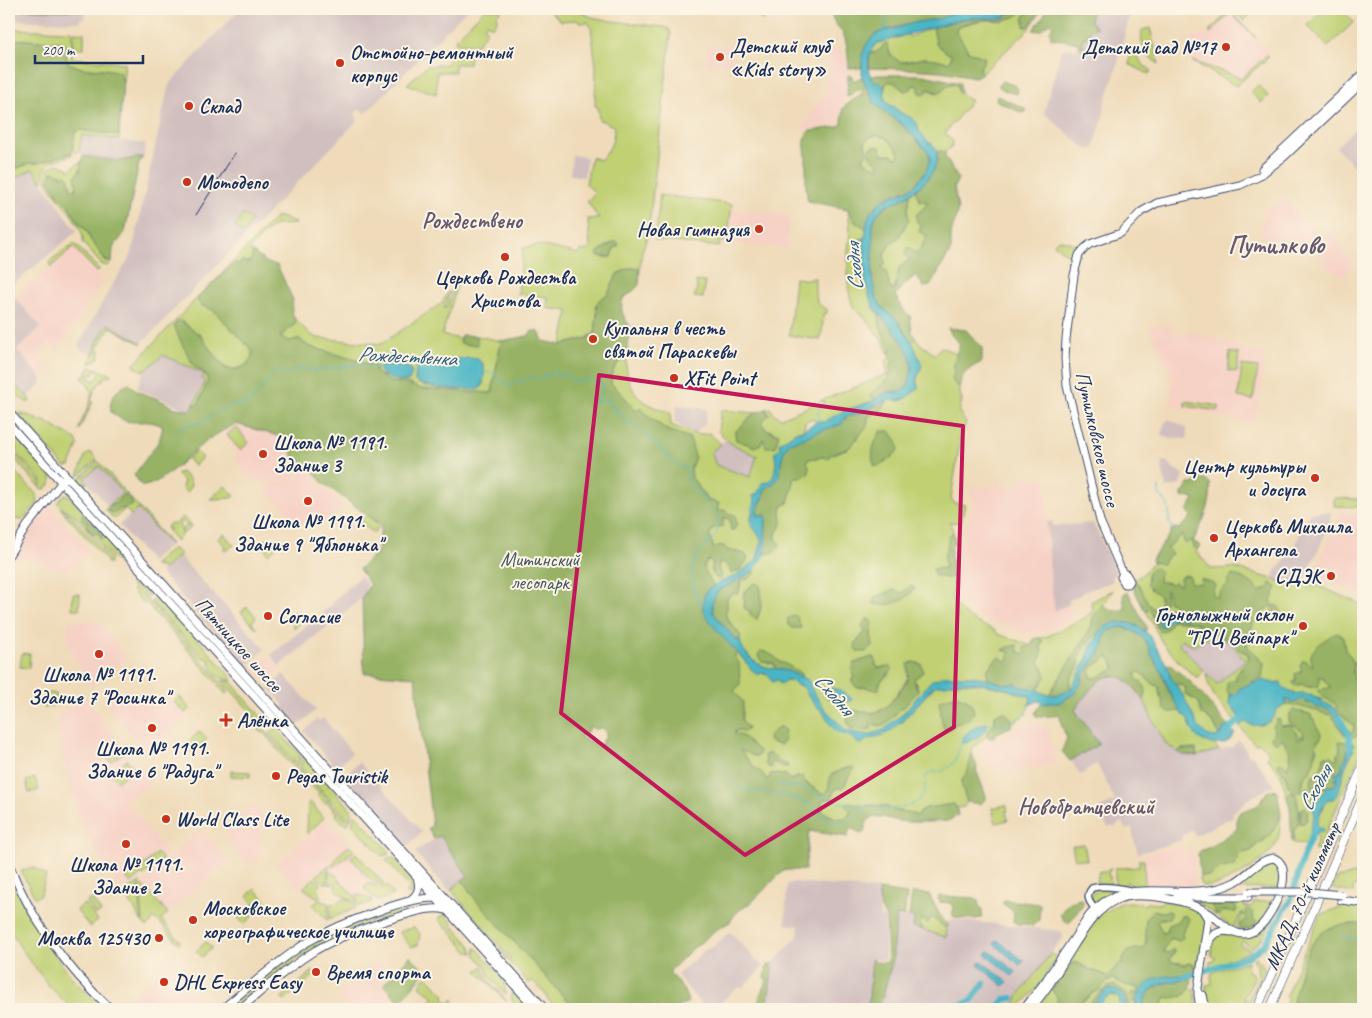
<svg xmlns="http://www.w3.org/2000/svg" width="1372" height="1018" viewBox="0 0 1372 1018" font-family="Caveat,sans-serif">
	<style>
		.built { fill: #f6d1c5 }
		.industrial { fill: #d1bfbf }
		.green { fill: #c0d073; stroke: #6e8068; fill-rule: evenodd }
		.forest { fill: #98b265; stroke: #5a7062; fill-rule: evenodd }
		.water { fill: #48b5c4; stroke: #327291 }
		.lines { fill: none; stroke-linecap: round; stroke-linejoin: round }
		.stream { stroke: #48b5c4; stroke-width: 1 }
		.river { stroke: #48b5c4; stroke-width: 6 }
		.minor-casing { stroke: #3b496c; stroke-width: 8 }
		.major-casing { stroke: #3b496c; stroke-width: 9 }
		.highway-casing { stroke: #3b496c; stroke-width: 9 }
		.minor { stroke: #fff; stroke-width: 5.5 }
		.major { stroke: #fff; stroke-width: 7 }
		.highway { stroke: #fff; stroke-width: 8 }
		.rail { stroke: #1b2f5e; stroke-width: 1 }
		.major-bridge-casing { stroke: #3b496c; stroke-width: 9; stroke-linecap: butt }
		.major-bridge { stroke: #fff; stroke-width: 7 }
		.marked { fill: none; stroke: #c2185b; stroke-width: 4; stroke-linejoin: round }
		.poi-dot { fill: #c8321e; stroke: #fcf5e5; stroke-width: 2 }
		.labels { text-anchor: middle; stroke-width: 4; stroke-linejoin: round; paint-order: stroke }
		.poi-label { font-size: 20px; font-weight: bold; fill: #1b2f5e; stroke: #fcf5e5; text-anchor: start }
		.street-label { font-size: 20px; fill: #1b2f5e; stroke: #fcf5e5 }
		.park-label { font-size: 20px; fill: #445763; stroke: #fcf5e5 }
		.water-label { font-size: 21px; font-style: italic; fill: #28577d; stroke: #fcf5e5 }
		.quarter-label { font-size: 22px; font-weight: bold; fill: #66586e; stroke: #fcf5e5 }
		.district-label { font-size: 25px; font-weight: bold; fill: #66586e; stroke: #fcf5e5 }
	</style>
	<rect width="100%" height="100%" fill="#fcf5e5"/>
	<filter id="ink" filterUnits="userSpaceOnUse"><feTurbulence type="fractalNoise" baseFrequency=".02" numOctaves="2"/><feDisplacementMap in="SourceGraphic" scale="10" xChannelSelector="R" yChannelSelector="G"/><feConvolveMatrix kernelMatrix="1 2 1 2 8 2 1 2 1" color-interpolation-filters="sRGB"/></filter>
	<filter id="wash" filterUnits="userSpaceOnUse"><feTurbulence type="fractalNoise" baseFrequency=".0096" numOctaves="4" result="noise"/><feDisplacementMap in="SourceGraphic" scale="20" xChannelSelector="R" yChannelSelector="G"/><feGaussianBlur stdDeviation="1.12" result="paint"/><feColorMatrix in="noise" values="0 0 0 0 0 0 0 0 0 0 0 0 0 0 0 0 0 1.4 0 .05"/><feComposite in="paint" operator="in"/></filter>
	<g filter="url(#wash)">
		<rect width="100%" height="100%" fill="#efdbba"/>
		<!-- built -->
		<path class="built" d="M 1231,14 L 1268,53 L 1242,77 L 1193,59 L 1189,39 L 1211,33 Z
			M 708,44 L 735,47 L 732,64 L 706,61 Z
			M 831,49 L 842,50 L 848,67 L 840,124 L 801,131 L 820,98 L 826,97 L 827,90 L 825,89 Z
			M 1283,198 L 1318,235 L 1308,243 L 1261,238 L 1264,212 Z
			M 731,209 L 790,216 L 786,249 L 727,242 Z
			M 1327,229 L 1341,243 L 1338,246 L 1352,260 L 1345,278 L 1321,262 L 1327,243 L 1322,240 L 1324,233 Z
			M 73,247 L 103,280 L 57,352 L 50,343 L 36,356 L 48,369 L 40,377 L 17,350 L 41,327 L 15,298 Z
			M 1151,325 L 1173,327 L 1172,335 L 1178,336 L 1179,333 L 1187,334 L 1189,331 L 1204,335 L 1265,355 L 1256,419 L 1249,423 L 1171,406 L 1173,376 L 1163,359 L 1161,351 L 1149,329 Z
			M 237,426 L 286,438 L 296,478 L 254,482 L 235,459 L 236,457 L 235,456 L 237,452 L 223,433 Z
			M 312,471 L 318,482 L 343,506 L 318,528 L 311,521 L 300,523 L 266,491 L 274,482 L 298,480 L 299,479 L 297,472 Z
			M 1019,476 L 1047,479 L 1047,522 L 1051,587 L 1054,610 L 1055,611 L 1068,604 L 1071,608 L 1074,618 L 1037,635 L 1008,627 L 1004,622 L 1000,625 L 984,619 L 954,599 L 963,525 L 967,527 L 975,499 L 970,495 L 973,485 L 994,489 L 997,479 L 1000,480 L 1001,486 L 1017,489 Z
			M 49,507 L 52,508 L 90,551 L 70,570 L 49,567 L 44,561 L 22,559 L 14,556 L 17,549 L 45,509 Z
			M 1342,511 L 1347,514 L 1363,513 L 1363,596 L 1313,574 Z
			M 68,620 L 101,624 L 126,655 L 125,659 L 113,672 L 106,672 L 106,676 L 92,688 L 72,654 L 66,640 Z
			M 269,655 L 279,667 L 278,668 L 279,670 L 265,682 L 253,668 Z
			M 84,695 L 150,783 L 126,802 L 168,855 L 142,878 L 139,878 L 123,892 L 110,874 L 85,833 L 79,817 L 64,760 L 57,717 Z
			M 109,696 L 149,698 L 173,702 L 187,718 L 149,753 L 107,707 Z
			M 1036,722 L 1042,724 L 1049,734 L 1057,762 L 1014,774 L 1011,765 L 996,770 L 990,767 L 981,746 L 1008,732 Z
			M 253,804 L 267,821 L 262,826 L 259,858 L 249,865 L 226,841 L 229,826 Z
			M 326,819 L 393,894 L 393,896 L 379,901 L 371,902 L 372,900 L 366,896 L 354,895 L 334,873 L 333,874 L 325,865 L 298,889 L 276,864 Z
			M 200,828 L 229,861 L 168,913 L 142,885 Z
			M 1182,844 L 1184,851 L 1194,849 L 1195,882 L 1194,885 L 1190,887 L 1161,887 L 1153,885 L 1145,885 L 1144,855 Z
			M 376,961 L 390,975 L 380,985 L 397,1003 L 392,1009 L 349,1009 L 338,996 L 359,978 L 358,976 Z
			M 169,963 L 209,1007 L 207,1009 L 125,1009 L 122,1007 Z"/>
		<!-- industrial -->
		<path class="industrial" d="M 9,9 L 85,11 L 85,18 L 81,18 L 80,22 L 9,20 Z
			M 240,9 L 467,9 L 366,113 L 363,112 L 360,109 L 355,114 L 358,120 L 142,343 L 108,324 L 95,353 L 82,351 L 78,346 L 111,287 L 131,256 L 169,84 Z
			M 1093,9 L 1131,9 L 1117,67 L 1104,105 L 1105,106 L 1103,117 L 1094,148 L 1088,149 L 1080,144 L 1044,113 L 1061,50 L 1069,48 L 1077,49 L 1079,43 L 1084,45 L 1081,40 L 1088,36 L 1090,30 L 1093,28 L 1090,21 Z
			M 1363,121 L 1363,176 L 1336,147 Z
			M 81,135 L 146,144 L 143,157 L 119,161 L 83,156 L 79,153 Z
			M 572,155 L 587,157 L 584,177 L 570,175 Z
			M 33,169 L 77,231 L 9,288 L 9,181 Z
			M 11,293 L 41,327 L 17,350 L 42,379 L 41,385 L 28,396 L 9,381 L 9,295 Z
			M 163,355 L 204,374 L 205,381 L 190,411 L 137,388 L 144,372 L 143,371 L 146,368 L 147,369 Z
			M 677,405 L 707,409 L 705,424 L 695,433 L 682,427 L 675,421 Z
			M 1169,419 L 1187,428 L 1187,439 L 1169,438 L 1162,436 L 1164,424 Z
			M 726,438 L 730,443 L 757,456 L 750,478 L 716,465 L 711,452 L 721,444 Z
			M 1161,461 L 1165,461 L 1176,470 L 1184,474 L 1179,485 L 1166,488 Z
			M 99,465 L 123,493 L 108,506 L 84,479 Z
			M 137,509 L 170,545 L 151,562 L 119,525 Z
			M 1312,512 L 1331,512 L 1329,525 L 1304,582 L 1294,583 L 1276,580 L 1272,578 L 1275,572 L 1292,552 L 1297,542 L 1303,523 Z
			M 1052,521 L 1053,526 L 1093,523 L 1116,572 L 1111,577 L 1113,581 L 1089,590 L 1069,600 L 1070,603 L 1055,611 L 1051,587 L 1047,522 Z
			M 179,556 L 265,649 L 245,667 L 160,572 Z
			M 361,576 L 367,584 L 365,593 L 362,598 L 279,666 L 271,655 L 333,604 L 332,602 Z
			M 1204,638 L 1229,641 L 1245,660 L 1217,685 L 1179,644 L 1181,639 Z
			M 283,674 L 316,710 L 299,725 L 297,725 L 282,707 L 284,705 L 269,688 Z
			M 1112,676 L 1116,676 L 1128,682 L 1144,700 L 1153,721 L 1166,744 L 1177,752 L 1183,755 L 1197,756 L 1229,747 L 1231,748 L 1239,740 L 1249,755 L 1253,756 L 1274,785 L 1245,801 L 1246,803 L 1232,813 L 1234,816 L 1195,836 L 1192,830 L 1182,836 L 1182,840 L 1161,847 L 1138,853 L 1134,840 L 1132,828 L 1126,830 L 1122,822 L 1113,828 L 1112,826 L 1108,828 L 1098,809 L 1115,801 L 1097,764 L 1085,770 L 1086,772 L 1080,775 L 1071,760 L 1099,744 L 1075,710 L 1093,685 Z
			M 323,718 L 352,753 L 336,768 L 304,731 L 317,719 L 319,721 Z
			M 359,762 L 422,832 L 407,846 L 344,776 Z
			M 439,836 L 468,876 L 449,891 L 415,852 Z
			M 795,882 L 878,890 L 880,918 L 885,918 L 885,960 L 872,959 L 868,1009 L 767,1009 L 773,963 L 798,936 L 799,926 L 785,924 L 787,885 Z
			M 897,915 L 914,917 L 913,927 L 945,937 L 949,919 L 1061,931 L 1063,937 L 1018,996 L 1017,1001 L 1010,1009 L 879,1009 L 893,959 L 893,944 Z
			M 730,932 L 763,967 L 743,987 L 737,988 L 713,1009 L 705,1009 L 677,975 L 705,950 L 713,947 Z"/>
		<!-- green -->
		<path class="green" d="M 485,9 L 501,9 L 500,12 L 496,15 L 497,21 L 492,27 L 487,23 L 484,27 L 487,31 L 477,44 L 455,43 L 456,38 Z
			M 548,9 L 575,9 L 591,17 L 612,21 L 664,27 L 669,29 L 671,34 L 648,235 L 642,251 L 640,268 L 630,268 L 617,274 L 608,294 L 596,305 L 597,315 L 595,333 L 587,338 L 562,345 L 568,311 L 547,308 L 548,297 L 518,294 L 523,248 L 537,245 L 544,246 L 579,254 L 581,250 L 584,251 L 590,249 L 588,219 L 599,219 L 587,201 L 595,193 L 586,184 L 591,157 L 600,160 C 610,150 614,142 614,127 L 604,121 L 599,120 L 598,107 L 595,106 L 596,67 L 591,27 L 588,22 L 582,23 L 576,20 L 561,21 ZM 610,244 L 618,247 L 614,248 L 612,257 L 603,258 L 602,249 Z
			M 729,9 L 765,9 L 763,21 C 751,10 745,10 729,9 Z
			M 1023,9 L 1034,9 C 1024,15 1020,17 1028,27 L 1041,9 L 1043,9 L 1028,30 L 982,73 L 979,70 L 985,58 L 968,51 L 956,33 L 957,27 L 962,25 L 984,20 L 1003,21 L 1023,11 Z
			M 1233,9 L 1245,9 L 1250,14 L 1244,21 Z
			M 1325,9 L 1341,9 L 1354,22 L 1328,47 L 1307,25 Z
			M 1230,11 L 1256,37 L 1255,38 L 1231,13 L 1210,33 L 1210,30 Z
			M 934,27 C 933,39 941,50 951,55 L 951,59 L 948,62 L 924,58 L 904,62 L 900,62 L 890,55 L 888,47 C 882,48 877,53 871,53 L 870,51 C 875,40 889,40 899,37 C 902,36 904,35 907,34 L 909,37 C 918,34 925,29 934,27 Z
			M 1150,28 L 1159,64 C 1145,55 1140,47 1142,30 Z
			M 9,29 L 72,31 L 72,58 L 125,63 L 123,82 L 120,73 C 105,66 96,71 82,68 C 77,67 74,64 69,64 L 66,57 L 61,42 L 9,39 Z
			M 74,32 L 84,33 L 84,48 L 73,47 Z
			M 481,48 L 481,51 L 470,53 L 469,64 L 455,64 L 455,72 L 437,72 L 436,94 L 407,84 L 427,66 L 446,64 L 448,62 L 448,49 Z
			M 1131,53 L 1136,54 L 1143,65 L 1151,70 L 1149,74 L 1129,64 Z
			M 1267,55 L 1269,57 L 1236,86 L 1192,61 L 1242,78 Z
			M 887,81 L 895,82 L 899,87 L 905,91 L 915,85 L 918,86 L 921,93 L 924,94 L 926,92 L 927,89 L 936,93 L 942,91 L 949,84 L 956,84 L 958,86 C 958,94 964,96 971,101 L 945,133 L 953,141 L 952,146 L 945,152 L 941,151 L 937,152 C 932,144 924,139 919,131 C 918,128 918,125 917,123 C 912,116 901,116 895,107 C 882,104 883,91 887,81 Z
			M 1258,85 L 1268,96 L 1261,103 L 1251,92 Z
			M 79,130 L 119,135 L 119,140 L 82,135 L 79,151 L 76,153 L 74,150 L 72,152 L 72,155 C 52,164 47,156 42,182 L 33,169 L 9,181 L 9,171 L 31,163 L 39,163 L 72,153 L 75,132 Z
			M 877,135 L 887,138 L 898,151 L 899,157 L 896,158 L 891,154 C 883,155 881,153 878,146 L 871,148 L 876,162 L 879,164 L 879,168 L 870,165 L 863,159 C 864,156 867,154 867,152 C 867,148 864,145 865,141 L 870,137 Z
			M 82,161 L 80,170 L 75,177 L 77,186 L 75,190 L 71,189 L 68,176 L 60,175 L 49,180 L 59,196 L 68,205 L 80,224 L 84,227 L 89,235 L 90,239 L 101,254 L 106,261 L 112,262 L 107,266 L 101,264 L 83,243 C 86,225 54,197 46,180 C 48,169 48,166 59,164 L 61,166 L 67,167 L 69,170 Z
			M 915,191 L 920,201 L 928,202 L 924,208 L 916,215 L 927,235 C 921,250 913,259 899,268 L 895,289 L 890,289 L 886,271 L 881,267 L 885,264 L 884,253 L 891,243 L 899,237 L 909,206 L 910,194 Z
			M 660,195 L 732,204 L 727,242 L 720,241 L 719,247 L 655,240 Z
			M 848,209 L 855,222 L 866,228 L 866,233 L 864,238 L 862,239 L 857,247 L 858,251 L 859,262 L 865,267 L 865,279 L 870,298 L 874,308 L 879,314 L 880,326 L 890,349 L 890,355 L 893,361 C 890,365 892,369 890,373 C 887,383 876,388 871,396 L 876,399 L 875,400 L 846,410 L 822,423 L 810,419 L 805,422 L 804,429 L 796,432 L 779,443 L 780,448 L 775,453 C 777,459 776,475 770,481 C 768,483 765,482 762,483 L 758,493 L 753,496 C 756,505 751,511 751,520 C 751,527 756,529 759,534 C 764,543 760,554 756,562 L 734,577 L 720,582 L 714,587 L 703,567 L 709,560 L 713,563 L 711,569 L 717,579 L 719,579 L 721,576 L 718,569 L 719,563 L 724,563 L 730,569 L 732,574 L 740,570 L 748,559 L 745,554 L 727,550 C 722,544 719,544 714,549 L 709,535 L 713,528 L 722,518 L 730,518 L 731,530 L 735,515 L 716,511 L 692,478 L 691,468 L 694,457 L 690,438 L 667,430 L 651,418 L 641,409 L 634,410 L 631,404 L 611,383 C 612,371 615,363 626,358 C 626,389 639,405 670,412 L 671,425 L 698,435 L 709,433 L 721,444 L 711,452 L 716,465 L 750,477 L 757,456 L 730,443 L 718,431 L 721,410 L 755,413 L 735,432 L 736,440 C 751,445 760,441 772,431 L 765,429 L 762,422 L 769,415 L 766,409 L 770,408 L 774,414 L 781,418 L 816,403 L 821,408 L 824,402 L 820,401 L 888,374 L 885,363 L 890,357 L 884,343 L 865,318 L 853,307 L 849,293 L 848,280 L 848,251 L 850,228 Z
			M 243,214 L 252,220 L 244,233 L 235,228 Z
			M 276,217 L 280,217 L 296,223 L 296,224 L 275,225 L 264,233 L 249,250 L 253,252 L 251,261 L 236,264 L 210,286 Z
			M 1058,239 L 1079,245 L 1079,247 L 1072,258 L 1054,244 Z
			M 73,244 L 77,246 L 99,269 L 97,272 L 73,247 L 51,267 L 49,264 L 51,260 Z
			M 795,278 L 811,280 L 812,278 L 815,278 C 815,291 813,305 827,309 L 827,313 L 824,314 L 821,337 L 820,340 L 789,335 Z
			M 696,281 L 705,282 L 703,298 L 694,297 L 697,289 Z
			M 457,282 L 458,282 L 442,335 L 460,339 L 460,343 L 476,342 L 477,336 L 501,341 L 492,393 L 421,389 L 408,384 L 390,382 L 375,372 L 375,366 L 308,346 L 299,339 L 289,341 L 279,335 L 294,326 L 296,320 L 310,334 L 317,338 L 381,344 L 442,303 L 448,292 L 450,292 L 444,308 L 446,308 ZM 456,360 L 483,363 L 484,369 L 483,386 C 466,387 428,392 415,381 L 416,368 L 424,361 ZM 387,365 L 407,367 L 404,382 L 381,375 Z
			M 199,296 L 198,301 L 201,305 L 213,310 L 252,350 L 252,357 L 245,366 L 232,370 L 226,368 L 204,342 L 200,334 L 192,330 L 183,321 L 189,355 L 194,366 L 205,373 L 208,381 L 198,405 L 193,406 L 205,382 L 202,378 L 204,374 L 163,355 L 147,369 L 146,368 L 143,371 L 135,367 L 134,364 Z
			M 108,324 L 142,343 L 141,344 L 110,327 L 98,347 C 103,353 98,361 91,363 L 90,363 L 93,353 L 95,353 L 97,342 Z
			M 916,338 L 919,343 L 935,355 L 941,347 L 957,354 L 954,367 L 954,374 L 953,382 L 960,388 L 960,394 L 962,400 L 959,412 L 966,423 L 961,436 L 951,498 L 954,503 L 965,505 L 961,523 L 950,522 L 953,532 L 949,536 L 948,547 L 944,557 L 945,563 L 945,568 L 940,577 L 953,577 L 952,600 C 958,610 969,619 980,624 C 987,628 994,628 998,634 L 1029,645 L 1028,646 L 1028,653 L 1026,654 L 1018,652 L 1017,646 L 1008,647 L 1004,651 L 1009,651 L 1010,660 L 1004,661 L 997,658 C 991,664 985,670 988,679 C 973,677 958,676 943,676 C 940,677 936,680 932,680 L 902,715 L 892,722 L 884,730 L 868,735 L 846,731 L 825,709 L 812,690 L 808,680 L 801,677 L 801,674 C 795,669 787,665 779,662 L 778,660 L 764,651 L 762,662 L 774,664 L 776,669 C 763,667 751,662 743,649 C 740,644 740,637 738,631 L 734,628 L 725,614 L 727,598 L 732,594 L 738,593 L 742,580 L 748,579 L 754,573 L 753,571 L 761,561 L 765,554 L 766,554 L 777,541 C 774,534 778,531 781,525 C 783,519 780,513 781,507 L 788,503 C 789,495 794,488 792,480 L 795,477 L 799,477 L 808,459 L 824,457 L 828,459 L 830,455 L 849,448 L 867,426 L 868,418 L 870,415 C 877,413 885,409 887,401 C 895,398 893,400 898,401 C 906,401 913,391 918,387 C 915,377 921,374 921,366 C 920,358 915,349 912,342 ZM 753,584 L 760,586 C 763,597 762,609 757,619 L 750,614 L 750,611 L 744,607 L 745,601 L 744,594 ZM 893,590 L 909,595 L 885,605 ZM 873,624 L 871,634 L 873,646 L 856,642 ZM 872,657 L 875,658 L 876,666 L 879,668 L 886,666 L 891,672 L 880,682 L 879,686 C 872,688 868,686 861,688 L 852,682 L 852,679 L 855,677 L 852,670 L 855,663 ZM 913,662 L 921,664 L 921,674 L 914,679 L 918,688 L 904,707 L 899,710 L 880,726 L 871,725 L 863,711 C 886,718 895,695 906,681 L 908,677 L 908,668 Z
			M 1230,352 L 1239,354 L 1237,372 L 1228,371 Z
			M 1242,365 L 1258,368 L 1253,400 L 1238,397 Z
			M 91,367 C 99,368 104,373 112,374 L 108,377 L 106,376 L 95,389 L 91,401 L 93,402 L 79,430 C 82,412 103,395 82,378 L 83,375 L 86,374 L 94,381 L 100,374 L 96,370 L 93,374 L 88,374 L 87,372 L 89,368 Z
			M 9,381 L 28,396 L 30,402 L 26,402 L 9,389 Z
			M 1185,401 L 1219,406 L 1219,411 L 1185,406 Z
			M 19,413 L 30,416 L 42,422 L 43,420 L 76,440 L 78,445 L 70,466 L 65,467 L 26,423 Z
			M 236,427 L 249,443 L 240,450 L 227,435 Z
			M 12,433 L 51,476 C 53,481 49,487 45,489 L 40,488 L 42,483 L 41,479 L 18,455 Z
			M 196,451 L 202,458 L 194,466 L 188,459 Z
			M 91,452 L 97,460 L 78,476 L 85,456 Z
			M 17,456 L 40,481 L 39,487 L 14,458 Z
			M 98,461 L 171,544 L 170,545 L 138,509 L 131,515 L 125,509 L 114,519 L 105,509 L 123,493 L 99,466 L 84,478 L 87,483 L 83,486 L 79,481 L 79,479 Z
			M 13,472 L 15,472 L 37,495 L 38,503 L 23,520 L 14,519 L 9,527 L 9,479 Z
			M 181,472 L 189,479 L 191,485 L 187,493 L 182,488 L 184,481 L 176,474 Z
			M 225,486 L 235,496 L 232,498 L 210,499 Z
			M 65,494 L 69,496 L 117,548 L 122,568 L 75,516 L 62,508 L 57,503 Z
			M 1334,498 L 1359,499 L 1359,507 L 1334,506 Z
			M 60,508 L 71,516 L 111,559 L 109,560 L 111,562 L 108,564 L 107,562 L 107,561 Z
			M 368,515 L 379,526 L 374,533 L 372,532 L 361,522 L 361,520 Z
			M 183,517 L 192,527 L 182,534 L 182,529 L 185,528 L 186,526 L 190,526 L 186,525 L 182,521 L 179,525 L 181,529 L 182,535 L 177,539 L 177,541 L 168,531 L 170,528 L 167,530 L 166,527 L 171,523 L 174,525 Z
			M 1182,533 L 1196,535 L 1193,541 L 1201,546 L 1196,551 L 1211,569 L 1234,568 L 1276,580 L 1294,583 L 1304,582 L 1309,585 L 1316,585 L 1361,604 L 1363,607 L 1363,664 L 1359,670 L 1359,676 L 1357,680 L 1355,680 C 1352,674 1352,670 1354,663 L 1345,651 L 1344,643 L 1313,662 L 1313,667 L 1301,668 L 1302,671 L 1297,673 L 1295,679 L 1298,685 L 1301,684 L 1308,687 L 1312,687 L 1318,677 L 1323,676 L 1325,682 L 1331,687 L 1328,688 L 1324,697 L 1335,704 L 1344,717 L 1355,726 L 1353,732 L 1349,732 L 1344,725 L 1345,723 C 1342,718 1333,705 1328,704 C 1325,703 1322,704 1319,703 L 1323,700 C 1320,698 1316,698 1313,697 L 1313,695 C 1301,697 1286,692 1279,682 C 1270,684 1259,680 1251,683 L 1262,672 L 1264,664 C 1257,659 1256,652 1249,649 L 1247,643 L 1173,607 L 1152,613 L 1157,628 L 1167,629 L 1172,620 L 1193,622 L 1202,626 L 1204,630 L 1228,639 L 1235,643 L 1241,651 L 1247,653 L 1249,657 L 1248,660 L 1242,667 L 1243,670 L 1239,670 L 1236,676 L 1236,681 L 1228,692 L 1230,695 L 1229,702 L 1239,718 L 1235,721 C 1222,706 1208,693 1206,673 L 1217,684 L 1245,660 L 1229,641 L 1204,638 L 1195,646 L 1181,639 L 1179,644 L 1204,671 L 1199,677 L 1196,677 L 1179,662 L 1163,644 L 1131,582 L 1144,573 L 1160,553 Z
			M 224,534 L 234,545 L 226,551 L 223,548 L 225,546 L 218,539 Z
			M 267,538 L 275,548 L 269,554 L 261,544 Z
			M 172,549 L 175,549 L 180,554 L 179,556 L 164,569 L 161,567 L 158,567 L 153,565 Z
			M 125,560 L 149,588 L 148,597 L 129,576 Z
			M 130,581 L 147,599 L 147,602 L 144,604 L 134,593 Z
			M 1113,590 L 1102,607 L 1093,617 L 1091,628 L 1049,695 L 1042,693 L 1037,689 L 1041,685 L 1044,670 L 1039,663 C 1040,655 1041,648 1043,641 L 1040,638 L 1048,636 L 1084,618 L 1093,611 L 1091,602 Z
			M 73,594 L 80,594 L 79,609 L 72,609 Z
			M 159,598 L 168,606 L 233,679 L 232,681 C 218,678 212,673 209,660 L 206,658 L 202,657 L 151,601 Z
			M 150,602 L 229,691 L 226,694 L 218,686 L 219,685 L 147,604 Z
			M 247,607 L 256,617 L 252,622 L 256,627 L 256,628 L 241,612 Z
			M 295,611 L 302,621 L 295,628 L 292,625 L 294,623 L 289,617 Z
			M 1099,634 C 1089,652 1083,674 1070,690 C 1069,675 1073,677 1078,665 C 1080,661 1079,657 1081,653 C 1084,646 1091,636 1099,634 Z
			M 22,653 L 30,654 L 29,668 L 20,667 Z
			M 738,653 L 745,662 L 749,664 L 750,668 L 758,675 L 761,673 L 769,676 L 773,682 L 776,680 L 779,681 L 791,680 L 797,685 L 804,687 L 808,696 L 816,706 L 822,710 L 833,727 L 838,732 L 848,735 L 862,744 C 867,738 875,738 882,735 C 889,733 895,728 900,722 L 903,722 L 904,719 L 936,685 C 971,679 998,686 1031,697 L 1031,699 L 1026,714 L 1012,723 L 1012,720 L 1001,712 L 995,715 L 995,722 L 987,732 L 987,736 L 972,748 C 972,753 970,766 968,771 C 966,775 963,776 963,781 C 962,793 971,798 964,807 L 957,808 L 954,804 L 927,808 L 923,809 L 917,816 L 908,812 L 896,811 L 888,807 L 870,805 L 866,806 L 848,802 L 848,808 L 851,811 C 844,826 831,816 822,811 L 821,802 L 825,799 L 829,799 C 833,793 834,788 842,788 L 845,785 L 850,773 L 849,767 L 832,774 L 830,778 L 830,786 L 825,793 L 821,794 L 798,776 L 790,780 L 787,777 L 772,773 L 767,781 L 763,774 L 753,766 L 739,749 L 757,756 L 760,752 L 742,736 L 735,734 L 735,731 L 739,730 L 743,725 L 741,720 L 743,712 L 734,691 L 740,684 L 735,656 ZM 956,696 L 965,698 L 972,704 L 969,720 L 956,724 L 953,727 C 939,715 938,715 948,698 ZM 979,726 L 986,727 L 986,730 L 978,737 L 964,744 Z
			M 1108,656 L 1112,661 L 1115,669 L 1096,678 L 1092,678 L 1090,672 L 1092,667 Z
			M 1141,672 L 1149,681 L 1159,687 C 1158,697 1164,704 1170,712 L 1180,711 L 1182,714 L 1187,717 L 1192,730 L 1203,741 L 1214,744 L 1219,750 L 1197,756 L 1196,749 L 1182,749 L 1177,752 L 1166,744 L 1153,721 L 1144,700 L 1146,694 L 1142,683 L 1137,681 L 1135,673 Z
			M 222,680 L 231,682 L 264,720 L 264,727 Z
			M 1175,684 C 1185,684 1186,690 1190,698 L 1196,699 L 1199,704 L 1200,710 L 1215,726 L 1219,736 C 1200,742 1190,711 1184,698 C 1182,693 1178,689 1175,684 Z
			M 53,693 L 56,694 L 57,702 L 55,705 L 44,708 L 43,694 Z
			M 180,697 L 190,709 L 185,713 L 174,702 Z
			M 1289,704 C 1300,706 1320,708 1330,714 C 1336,719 1340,728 1344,735 L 1362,730 L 1363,722 L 1363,747 L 1318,851 L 1314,850 L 1318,838 L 1315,834 L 1318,831 L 1323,831 L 1323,829 L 1318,827 L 1317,822 L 1325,802 L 1335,798 L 1338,795 L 1345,767 L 1354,749 L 1352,749 L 1353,745 L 1352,742 L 1349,742 L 1348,743 L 1340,741 L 1340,750 L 1336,760 L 1331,755 L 1329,757 L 1325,755 C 1323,759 1324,761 1322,765 C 1321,769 1317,771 1315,776 L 1313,775 L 1311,781 L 1315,788 L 1317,785 L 1319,783 L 1324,788 L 1327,787 L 1324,793 L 1322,792 L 1321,799 L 1316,801 L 1316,804 L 1313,809 L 1315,815 C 1311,821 1312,825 1311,832 C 1310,836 1307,840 1306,844 L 1294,843 L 1292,842 C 1294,837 1293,835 1294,830 C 1294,829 1297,824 1298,823 C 1301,814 1298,804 1296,795 L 1294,793 L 1288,795 L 1287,797 L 1282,777 L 1268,759 L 1267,757 L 1269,753 L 1259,742 L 1256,744 L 1254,743 L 1239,726 L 1245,722 C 1263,727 1269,727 1277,708 L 1284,706 L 1284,705 ZM 1302,712 L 1310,714 L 1311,719 L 1322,735 L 1316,743 L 1317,748 L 1314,760 L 1310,771 L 1304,778 L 1301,792 C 1286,787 1286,782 1285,767 L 1287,770 C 1289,767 1291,765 1291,762 C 1293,754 1288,745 1282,739 L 1278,742 L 1271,736 L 1274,733 L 1277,720 L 1280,724 L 1296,739 L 1299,740 L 1303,738 L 1305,734 C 1299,730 1297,725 1290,723 L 1289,720 L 1290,713 Z
			M 249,713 L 298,767 L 297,770 L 291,763 L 290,764 L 263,732 L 261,732 L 251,721 L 248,719 L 249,717 Z
			M 276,728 L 300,755 L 298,765 L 270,733 Z
			M 200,731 L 207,739 L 192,753 L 185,745 Z
			M 117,743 L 124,752 L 111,762 L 105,753 Z
			M 303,756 L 352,810 L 350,821 L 300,767 Z
			M 127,760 L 134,768 L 118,781 L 111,774 Z
			M 300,769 L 349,823 L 345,825 L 336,815 L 337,814 L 327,802 L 325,803 L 318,796 L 319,794 L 307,780 L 305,782 L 299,776 Z
			M 231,771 L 250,772 L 250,777 L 231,776 Z
			M 35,778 L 39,790 L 29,793 L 26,781 Z
			M 310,802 L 324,818 L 307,834 L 308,803 Z
			M 1006,805 L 1008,811 L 1006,811 L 1008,820 L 996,823 L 992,808 Z
			M 356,815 L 389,851 L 389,854 L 382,856 L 352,824 L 354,816 Z
			M 1281,815 C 1280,825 1280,837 1275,846 C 1266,861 1219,892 1201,885 L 1199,879 L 1200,876 C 1213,878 1212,872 1222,868 C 1226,867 1231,866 1235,866 L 1239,854 L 1251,851 L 1255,846 L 1265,840 L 1273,831 Z
			M 1084,844 L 1087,860 L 1075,859 L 1072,846 Z
			M 349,846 L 354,851 L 333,867 L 332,866 L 337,856 Z
			M 157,853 L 163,859 L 150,871 L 145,866 L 149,871 L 143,876 L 142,874 L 131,883 L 126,877 L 142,863 L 144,865 Z
			M 356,853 L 384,884 C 370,886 360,867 351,857 Z
			M 391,858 L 395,859 L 416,882 L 418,886 L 412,894 L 408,894 L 406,892 L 410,888 L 386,860 Z
			M 1139,860 L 1144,860 L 1145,885 L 1129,885 L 1128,882 L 1126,882 L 1126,885 L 1115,885 L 1115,868 L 1139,867 Z
			M 1270,861 L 1274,861 C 1281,869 1281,878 1279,888 L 1228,889 Z
			M 329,865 L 330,866 L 328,869 L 326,884 L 316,876 Z
			M 32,867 L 46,875 L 41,894 L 35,898 L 21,871 Z
			M 1111,869 L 1108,873 L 1109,876 L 1110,876 L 1111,884 L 1096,883 L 1099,872 Z
			M 329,870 L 333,873 L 334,873 L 339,879 L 333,884 L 328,883 Z
			M 1363,871 L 1363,895 L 1359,894 L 1360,886 L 1354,886 L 1353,890 L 1354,893 L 1332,889 L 1338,877 L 1344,877 Z
			M 9,878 L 49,946 L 60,962 L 74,980 L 104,1009 L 72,1009 L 48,985 L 22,950 L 9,928 Z
			M 314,878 L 320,882 L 318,890 L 321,896 L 318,898 L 303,888 Z
			M 340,880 L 352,894 L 355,895 L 356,903 L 336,891 L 335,885 Z
			M 462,880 L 476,900 L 575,1009 L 557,1009 L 546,997 L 546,995 L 533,981 L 528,983 L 497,948 L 498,947 L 509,960 L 511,959 L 451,890 Z
			M 140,882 L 139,888 L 142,922 L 130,902 L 123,893 Z
			M 367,884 C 374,883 378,889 387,886 L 393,894 L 393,895 L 378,901 L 366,891 L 365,887 Z
			M 142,885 L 168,913 L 161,919 L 181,942 L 179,944 L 157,919 L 155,920 L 153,919 L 151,921 L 152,922 L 147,927 L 143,923 L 140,889 Z
			M 255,889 L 268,903 L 260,910 L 247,896 Z
			M 1099,889 L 1114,890 L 1094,904 C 1089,898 1091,892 1099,889 Z
			M 357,895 L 366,896 L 372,900 L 371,902 L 361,906 L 357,904 Z
			M 345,898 L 356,905 L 356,908 L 330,919 L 330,904 L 337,903 Z
			M 92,899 L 101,912 L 96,915 L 87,902 Z
			M 319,900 L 328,903 L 328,920 L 327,920 L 313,905 Z
			M 1163,901 C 1173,902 1204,908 1206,920 C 1207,925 1201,953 1199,960 L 1197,960 L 1195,972 L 1192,973 L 1194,964 C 1185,965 1180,963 1171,962 L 1169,960 L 1175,951 L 1168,953 L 1164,952 C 1165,947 1168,943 1170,938 L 1180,941 L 1182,933 L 1186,926 L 1180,919 L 1175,923 L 1168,925 L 1166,932 L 1163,933 L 1157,922 L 1160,919 L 1165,919 L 1161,912 L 1158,911 L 1146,919 C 1146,929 1147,939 1144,948 L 1140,949 L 1123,959 L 1123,963 L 1119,964 L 1108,976 L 1089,969 L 1078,963 L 1074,962 L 1052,990 C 1054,995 1058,998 1063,1001 C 1081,1013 1097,986 1113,979 L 1125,985 L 1139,988 L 1139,992 L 1133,1002 L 1136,1003 L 1134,1009 L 1130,1009 L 1130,1002 L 1107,987 L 1087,1007 L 1080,1009 L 1035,1009 L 1053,987 L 1056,979 L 1085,932 L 1104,909 L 1107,911 C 1113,907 1122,901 1130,902 C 1136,902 1140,904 1145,905 L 1146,903 L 1159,904 Z
			M 1193,901 L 1245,901 L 1244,906 L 1249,907 L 1252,906 L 1254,902 L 1273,901 C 1264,917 1259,931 1238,930 L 1237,928 L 1243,912 L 1242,912 L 1234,927 L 1232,927 L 1201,905 ZM 1220,903 L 1230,903 L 1230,905 L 1234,905 L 1237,910 L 1228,912 L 1225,911 L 1218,914 L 1214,910 L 1215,909 L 1211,906 Z
			M 84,904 L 86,905 L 98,921 L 90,927 L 77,911 L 78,909 Z
			M 253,904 L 259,910 L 244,924 L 238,918 Z
			M 1280,904 L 1282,904 L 1260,941 L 1251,948 L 1243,941 L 1240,945 L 1247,948 L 1251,951 L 1210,967 L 1210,962 L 1214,961 L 1215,957 L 1211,956 C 1216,915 1233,947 1257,934 C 1268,928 1273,914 1280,904 Z
			M 1346,905 L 1363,907 L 1363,1009 L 1283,1009 L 1288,999 L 1286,997 L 1290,985 L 1320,915 Z
			M 406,906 L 409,907 L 409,910 L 367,923 L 329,940 L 289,965 L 269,979 L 235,1009 L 231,1006 C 250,990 268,973 288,959 C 324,934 364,920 406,906 Z
			M 445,914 L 454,924 L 448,930 L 438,919 Z
			M 932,917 L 947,929 L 946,937 L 923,930 L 920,924 L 923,919 Z
			M 414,927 L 420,934 L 418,945 L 411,947 L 399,932 Z
			M 454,927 L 471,946 L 473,953 L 468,952 L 450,931 Z
			M 206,942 L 212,948 L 202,957 L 196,951 Z
			M 476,947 L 504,979 L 506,995 L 488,975 L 486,967 L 475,954 Z
			M 1051,953 L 1057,957 L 1038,987 L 1018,1009 L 1010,1009 L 1017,1001 L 1018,996 Z
			M 1256,957 L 1265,969 L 1247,1009 L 1225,1009 L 1232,1003 L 1231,1001 L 1220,1009 L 1209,1009 C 1206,1001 1206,994 1206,985 L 1212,984 L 1211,977 L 1212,972 L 1248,961 L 1247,966 L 1249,972 L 1253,973 L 1254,978 L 1244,998 L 1245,1000 L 1248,999 L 1258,978 L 1257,964 L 1253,960 Z
			M 483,966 L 487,978 L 507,1001 L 506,1001 L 477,971 Z
			M 313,971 L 315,975 L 311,978 L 310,978 L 301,987 L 300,986 L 291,995 L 290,995 L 284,1001 L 281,998 Z
			M 425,977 L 427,977 L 445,995 L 444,997 L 447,1003 L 451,1000 L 454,1000 L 449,1008 L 439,1000 L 435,1004 L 431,1001 L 434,997 L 420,986 Z
			M 1190,988 L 1194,989 L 1198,1009 L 1160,1009 L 1166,997 L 1184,996 Z
			M 512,989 L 530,1009 L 518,1009 C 513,1004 509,996 512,989 Z
			M 1112,995 L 1118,997 L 1120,1001 L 1118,1009 L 1095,1009 L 1108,996 Z"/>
		<!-- forest -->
		<path class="forest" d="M 9,9 L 87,9 L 85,11 Z
			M 831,9 L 966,9 C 957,12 947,16 937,19 C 924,22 881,28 873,36 C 864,46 862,55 862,68 L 849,68 C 848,58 848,47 845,38 C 841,27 830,22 831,9 Z
			M 1014,9 L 1023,9 C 1016,22 996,20 984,20 C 975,21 964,23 957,27 L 956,33 L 960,37 L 968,51 L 985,58 L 979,70 L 982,73 L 975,77 L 941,71 L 908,69 L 869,68 L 870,51 L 871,53 L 875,53 L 882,48 L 883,45 L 887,43 L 890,54 L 900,62 L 904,62 L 924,58 L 936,59 L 948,62 L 951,59 L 951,55 L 936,44 C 936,38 933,34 934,27 C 946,24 958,19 970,18 C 988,17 997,21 1013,11 Z
			M 1034,9 L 1041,9 L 1028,27 L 1024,27 C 1025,13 1021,17 1034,9 Z
			M 1047,9 L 1093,9 L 1090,21 L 1097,28 L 1090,30 L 1088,36 L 1082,40 L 1082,43 L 1084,46 L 1081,48 L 1078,43 L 1064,40 L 1051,38 L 1050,31 L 1053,25 L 1051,23 C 1042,25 1045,33 1033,30 L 1043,17 Z
			M 9,39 L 61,42 L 67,46 L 68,54 L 66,57 L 69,64 C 74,64 77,67 82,68 C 96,71 105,66 120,73 L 123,82 L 119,135 L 79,130 L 75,132 L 72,152 L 39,163 L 31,163 L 9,171 Z
			M 848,75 L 852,77 L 853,81 L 862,77 L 868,89 L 858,90 L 847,97 Z
			M 878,75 L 923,75 L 960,83 L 961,92 L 960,94 L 958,91 L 958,86 C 949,80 945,89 940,93 L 927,89 L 927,92 L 924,94 L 920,93 L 918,86 L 915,85 L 912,86 L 911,89 L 905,91 L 899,87 L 894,82 L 887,82 L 884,87 L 878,82 L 872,80 L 870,76 Z
			M 1002,81 L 1016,86 L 1018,90 L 1017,94 C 1011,93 1001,90 998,85 Z
			M 863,92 L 869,92 L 875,104 L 904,126 L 915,139 L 928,152 L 930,160 L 926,171 L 912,188 L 888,196 L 878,204 L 870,213 L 867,221 L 866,228 L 855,222 L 848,209 L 808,201 L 806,188 L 806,157 L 804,139 L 809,131 L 837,127 L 842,124 L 843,108 ZM 877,135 L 887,138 L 898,151 L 899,156 L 896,158 L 891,154 L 885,155 L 882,154 L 880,147 L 878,146 L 871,148 L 870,151 L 870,157 L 879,164 L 878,167 L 870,165 L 863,159 C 864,156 867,154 867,152 C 867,148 864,145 865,141 L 870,137 Z
			M 997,96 L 1026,109 L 1026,112 L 1022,113 L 997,101 L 996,99 Z
			M 941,151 L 945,152 L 945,156 L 958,179 L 954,187 L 958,210 L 951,234 L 951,250 L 930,286 L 924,287 L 916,275 L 903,286 L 895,295 L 906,314 L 910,315 L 912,332 L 916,338 L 912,342 L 897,320 L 881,306 L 875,295 L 872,277 L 873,224 L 876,216 L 886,205 L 893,204 L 910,194 C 909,204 906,210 909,219 L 899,237 L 891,243 L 884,253 L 885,264 L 881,267 L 886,271 L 890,289 L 895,289 C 897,278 897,264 910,260 L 905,255 L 908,247 L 913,250 L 916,254 L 923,246 L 927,235 L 919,232 L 921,226 L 917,222 L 916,215 L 924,208 L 928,202 L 920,201 L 915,191 C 928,180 938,169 937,152 Z
			M 83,156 L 118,161 L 143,157 L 139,163 L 125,232 L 113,248 L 112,262 L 106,261 L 101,254 L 90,239 L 89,235 L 84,227 L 80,224 L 68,205 L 59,196 L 49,180 L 52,172 L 56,172 L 60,175 L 68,176 L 71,189 L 75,190 L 77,186 L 75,177 L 80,170 Z
			M 864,238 L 865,267 L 861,266 L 859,262 L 857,242 L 859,239 Z
			M 614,242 L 618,242 L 618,247 L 614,248 L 612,257 L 598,256 L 598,252 Z
			M 253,252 L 267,263 L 277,265 L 293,300 C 291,307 291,315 296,320 L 294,326 L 280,336 L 289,341 L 299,339 L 308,346 L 376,366 L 375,372 L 390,382 L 408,384 L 421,389 L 492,393 L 501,341 L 528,336 L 532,331 L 539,332 L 543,341 L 562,345 L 588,338 L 595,333 L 597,315 L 596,305 L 600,299 L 608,294 L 617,274 L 630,268 L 640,268 L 639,285 L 631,293 L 623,298 C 619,313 624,316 631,328 L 626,358 C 615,363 612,371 611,383 L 631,404 L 634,410 L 641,409 L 651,418 L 667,430 L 690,438 L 695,457 L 691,468 L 692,478 L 707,500 L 719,503 L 717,511 L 724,510 L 730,514 L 735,515 L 737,523 L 734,530 L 731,530 L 730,519 L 723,518 L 723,526 L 713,528 L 709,535 L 714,549 L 718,546 L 724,546 L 727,550 L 745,554 L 748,559 L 740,570 L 732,574 L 730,572 L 730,569 L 724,563 L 719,563 L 718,569 L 721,576 L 719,579 L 717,579 L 712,572 L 713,563 L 708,560 L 703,567 L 714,587 L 711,586 L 706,592 L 703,610 L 716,629 L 738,653 L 735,656 L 739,663 L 740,684 L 734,691 L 743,702 C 743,712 738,722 748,727 L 747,730 L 744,732 L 739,730 L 735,731 L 735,734 L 742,736 L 760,752 L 757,757 L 740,750 L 753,766 L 763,774 L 767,780 L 772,773 L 781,775 L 785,774 L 790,780 L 803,776 C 804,787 816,786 821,794 L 825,793 C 832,785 827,785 830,777 C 832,773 849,767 853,767 L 854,770 C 848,775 847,783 842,788 L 838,788 L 834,790 L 832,799 L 825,799 L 821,802 L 822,811 C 831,816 845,825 851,811 L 845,805 L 848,802 L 866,806 L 874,805 L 888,807 L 896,811 L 908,812 L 917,816 L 923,810 L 927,808 L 954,804 L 957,808 L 958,815 C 954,817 951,820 947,821 C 938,822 908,823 899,821 C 892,820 884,816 876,817 C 868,817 865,824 865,831 L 862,834 L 851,828 L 848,833 L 848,837 L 809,831 L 805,870 L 784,870 L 750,904 L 741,909 L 735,914 L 730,922 L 717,929 L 690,951 L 670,971 L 670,974 C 677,982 686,990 688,1002 L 673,1009 L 575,1009 L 476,900 L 462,880 L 468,876 L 440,836 L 434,839 L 428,828 L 432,826 L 415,677 L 364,673 L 362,598 L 370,584 L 359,569 L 378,551 L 381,525 L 322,482 L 309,466 L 300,467 L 282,437 L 236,424 C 223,430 211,437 199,447 C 187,457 158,487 142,486 L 134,475 L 159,441 L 163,427 C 151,418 139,424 126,421 C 120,419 116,416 111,412 C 108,400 117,387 129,383 L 137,391 L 158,399 L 175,408 L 185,409 L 190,411 L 193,406 L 198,404 L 208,381 L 205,373 L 194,366 L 179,338 L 174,325 L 179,320 C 181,321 200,335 201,336 C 206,344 218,362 225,368 C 230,371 240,369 245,366 C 247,365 250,360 252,357 L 252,350 L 213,310 L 201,305 L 197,301 L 199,296 L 235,263 L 239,264 L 242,260 L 245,262 L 251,261 ZM 592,727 L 595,729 L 603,728 L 606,732 L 606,738 L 602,741 L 601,746 L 595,743 L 579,737 L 584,735 L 588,731 L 588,728 Z
			M 879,314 C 884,319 889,326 894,331 C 906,344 915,358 911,376 C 910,381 909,387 904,390 C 900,393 894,391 889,392 C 884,393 879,396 876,399 L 871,397 L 871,393 C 878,388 886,382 890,374 C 891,370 890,365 893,361 L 890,355 L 890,349 L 880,326 Z
			M 948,328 L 966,330 L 982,348 L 982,362 C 971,367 959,374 960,388 L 953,382 L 952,378 C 955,373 953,370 954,365 C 955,358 957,351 960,344 L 952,336 Z
			M 461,335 L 477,336 L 477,345 L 469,345 L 460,343 Z
			M 887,401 C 885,409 877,413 870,415 L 868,418 L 867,426 L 849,448 L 830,455 L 828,459 L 824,457 L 808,459 L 807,463 L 809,465 L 809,473 L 803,477 L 795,477 L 793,480 C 794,488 789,495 788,503 L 781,507 L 782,523 L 776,534 L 775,537 L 780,544 C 778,551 773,554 765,554 L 766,517 L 765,514 L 758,516 L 757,510 L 763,498 L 765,489 L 774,483 L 780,475 L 781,461 L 784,451 L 789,443 L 803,439 L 814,433 L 841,424 L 843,420 L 846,419 L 845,417 L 861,413 L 873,406 L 878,406 Z
			M 766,409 L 769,415 L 762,422 L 765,429 L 779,434 L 775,447 L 766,447 L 763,439 L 761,444 L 755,447 L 736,440 L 735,432 L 755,413 Z
			M 881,431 L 890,431 L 897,441 L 899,449 C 892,458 885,463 875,467 C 869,454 874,443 881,431 Z
			M 1201,479 L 1203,479 L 1210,483 C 1213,504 1202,523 1193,541 L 1201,546 L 1197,550 L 1193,546 L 1192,540 L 1185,544 L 1182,535 L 1167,548 L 1172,554 L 1165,560 L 1163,564 L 1153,562 L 1152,559 L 1170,534 L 1171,530 L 1175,528 L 1179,529 L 1188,521 L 1191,516 L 1187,511 L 1194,499 L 1187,497 L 1183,498 L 1182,497 L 1182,493 L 1185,491 L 1188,484 L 1193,484 Z
			M 123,495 L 126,495 L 128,498 L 131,500 L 133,505 C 128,507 123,509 118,510 L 116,513 L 109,512 L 108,508 L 111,505 L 115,504 Z
			M 82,514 L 84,514 L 88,521 L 93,523 L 103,534 L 102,540 L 98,533 L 93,534 L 87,528 L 86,522 L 82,520 Z
			M 953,532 C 957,545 951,543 951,552 C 950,562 956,564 953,577 L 945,578 L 934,575 L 933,569 L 945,568 C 945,563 944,559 945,554 C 947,547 948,544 949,536 Z
			M 1153,567 L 1157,568 L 1160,573 L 1159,581 L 1160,582 L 1165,582 L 1166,584 L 1167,582 L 1170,584 L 1175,582 L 1177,585 L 1181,584 L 1180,579 L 1182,576 L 1187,575 L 1190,577 L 1192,585 L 1194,583 L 1200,584 L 1201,579 L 1213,583 L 1215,586 L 1213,589 L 1213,596 L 1218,597 L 1220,592 L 1228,584 L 1228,580 L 1233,575 C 1238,576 1246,579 1250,582 C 1254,584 1256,588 1260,591 L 1268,588 L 1270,583 L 1277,587 L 1271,601 L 1273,605 L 1278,606 L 1280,610 L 1280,615 L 1273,617 L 1272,613 L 1274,609 L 1270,606 C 1266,609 1254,620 1253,624 C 1250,631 1249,638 1247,645 C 1249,650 1251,649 1254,652 C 1259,656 1258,660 1264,663 L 1262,678 C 1255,680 1238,689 1235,695 L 1230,695 L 1227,690 L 1227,683 L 1231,680 L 1236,680 L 1236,676 L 1239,670 L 1242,670 L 1241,667 L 1248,660 L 1249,657 L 1247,653 L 1238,649 L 1235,643 L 1228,639 L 1203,630 L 1201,626 L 1193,622 L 1172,620 L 1167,629 L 1160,632 L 1150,610 L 1144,609 L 1134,589 L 1135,582 L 1138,583 L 1149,605 L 1157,611 L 1173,607 L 1174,604 L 1171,602 L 1168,603 L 1168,593 L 1166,590 L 1165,603 L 1162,605 L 1160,605 C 1162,591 1154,595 1147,585 L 1148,573 ZM 1176,607 L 1186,612 L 1186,619 L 1178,617 L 1171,619 L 1163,627 L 1160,625 L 1157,617 L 1165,610 L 1169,610 Z
			M 753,571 L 755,573 L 748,579 L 742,580 L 740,583 L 739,591 L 738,593 L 732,594 L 727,598 L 727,609 L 725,614 L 728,621 L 741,636 L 739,640 L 736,640 L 713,613 L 711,603 L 717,592 Z
			M 756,583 L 760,586 C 763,598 762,609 756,620 L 750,614 L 750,611 L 745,609 L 744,607 L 745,601 L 743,599 C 743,592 750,585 756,583 Z
			M 913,586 L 915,589 C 908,597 897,604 885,605 C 882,606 876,604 873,604 L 874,598 L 893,590 L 902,593 L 909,587 Z
			M 1128,592 L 1146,626 L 1146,631 L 1136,625 L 1105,627 C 1096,635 1087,642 1081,653 C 1079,657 1080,661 1079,665 C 1074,677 1069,673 1070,690 L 1057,695 L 1049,695 L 1091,628 L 1093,617 L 1103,605 C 1110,610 1117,612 1125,609 L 1123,596 L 1124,594 Z
			M 795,615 L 797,617 L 801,628 L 793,628 L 789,625 L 787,619 Z
			M 868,618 L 873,624 L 871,634 L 873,646 L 865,652 L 858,652 L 855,648 L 856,642 L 865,633 L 862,626 L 865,621 Z
			M 1121,627 L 1132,630 L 1144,639 L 1149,646 L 1152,656 L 1161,671 L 1168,690 L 1180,711 L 1170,712 L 1164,709 C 1163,701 1159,695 1159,687 L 1149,681 L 1141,672 L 1135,673 L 1137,680 C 1146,685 1148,690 1144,700 C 1139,694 1134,686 1127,681 C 1104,664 1087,694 1075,710 L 1099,744 L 1070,761 L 1062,751 L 1067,738 L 1061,724 L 1060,715 L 1041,717 L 1036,716 L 1035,713 L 1042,703 L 1059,703 L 1074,694 L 1082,682 L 1082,679 L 1085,672 L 1097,657 L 1104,645 L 1104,638 L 1105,633 L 1108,631 ZM 1109,656 L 1112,661 L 1115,669 L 1096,678 L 1091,678 L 1090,672 L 1092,667 Z
			M 1337,633 L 1343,636 L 1345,651 C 1358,660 1349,667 1355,680 L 1357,680 L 1359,676 L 1359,670 L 1363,664 L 1363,722 L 1360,735 L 1349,738 C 1341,732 1338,722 1330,715 L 1298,706 L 1284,705 L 1286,703 L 1285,702 L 1286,700 L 1288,700 L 1290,702 L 1304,698 L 1307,703 L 1312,703 L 1326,707 L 1332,712 L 1341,724 L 1344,725 L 1349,732 L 1353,732 L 1354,726 C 1348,720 1341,715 1336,708 L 1337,706 C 1331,700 1321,699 1319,690 L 1331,687 L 1325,682 L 1323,677 L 1318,677 L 1320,681 L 1318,687 L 1308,687 L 1301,684 L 1296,686 L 1293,684 L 1293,681 L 1296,680 L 1295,674 L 1302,671 L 1300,666 L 1302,661 L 1304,660 L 1313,666 C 1313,664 1311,661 1311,658 C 1309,650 1330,635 1337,633 Z
			M 1036,638 L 1040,638 L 1043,641 L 1040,649 L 1043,651 L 1039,663 L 1044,670 L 1046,677 L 1037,689 L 1021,687 L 1016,684 L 1004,684 L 988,679 L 987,670 L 997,658 L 1001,657 L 1004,661 L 1009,660 L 1008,656 L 1009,652 L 1003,650 L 1008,647 L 1017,645 L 1018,652 L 1026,654 L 1027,653 L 1023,649 L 1032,644 L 1033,640 Z
			M 761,651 C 767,652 777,657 779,662 C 787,664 795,669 801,674 L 801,677 L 788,671 L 776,669 L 774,663 C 766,661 760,665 758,655 Z
			M 872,657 L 875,658 L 876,666 L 879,668 L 890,666 L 893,669 C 888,675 878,680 879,689 L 876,690 L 865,687 L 857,688 L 852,682 L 852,679 L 855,677 L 852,670 L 854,663 Z
			M 913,662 L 921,664 L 923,670 L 921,674 L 914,679 L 918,691 L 904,707 L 899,710 L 893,717 L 884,725 L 871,725 L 871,729 L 862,730 L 850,728 L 847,721 L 850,712 L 854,710 C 859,711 865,713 871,713 C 887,714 898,692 907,681 L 908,677 L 908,664 Z
			M 1169,664 L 1193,684 L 1228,726 L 1222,729 L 1223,732 L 1219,736 C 1217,727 1210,718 1202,715 C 1200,711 1200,703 1196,700 C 1192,697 1189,697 1185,694 L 1186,688 L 1181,684 L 1175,684 L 1171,678 L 1167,665 Z
			M 826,688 L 829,688 L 833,692 L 836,697 L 831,700 L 825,695 L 824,689 Z
			M 956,696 C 965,696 973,704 974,712 L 969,720 L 956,724 L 950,729 L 944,729 C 941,721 941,711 939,701 L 943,699 Z
			M 1293,710 C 1299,713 1307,712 1312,716 L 1311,718 L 1314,719 L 1315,724 L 1322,735 L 1320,740 L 1318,740 C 1316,745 1314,757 1314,763 L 1312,765 L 1310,771 L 1304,778 L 1301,792 L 1295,793 L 1288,786 L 1286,776 L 1278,766 L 1278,763 L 1283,763 L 1288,769 L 1288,764 L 1291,761 L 1290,756 L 1291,753 L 1285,744 L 1284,740 L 1282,739 L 1278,742 L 1275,742 L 1272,740 L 1271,736 L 1274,733 L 1273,726 L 1275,724 L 1277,719 L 1280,720 L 1280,724 L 1282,726 L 1287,725 L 1293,726 L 1297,734 L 1297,739 L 1299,740 L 1301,735 L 1303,738 L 1304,734 C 1299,730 1297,725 1290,723 L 1289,720 L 1290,713 Z
			M 1001,712 L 1005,712 L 1012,720 L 1012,726 L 997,733 L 993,738 L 989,738 L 987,736 L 987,732 L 995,722 L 995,715 Z
			M 778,727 L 782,727 L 785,731 L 784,735 L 785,740 L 781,745 L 776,744 L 769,741 L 768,737 Z
			M 1339,741 L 1348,743 C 1349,760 1339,767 1338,781 L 1332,786 L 1327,786 L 1322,788 L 1319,783 L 1318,784 L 1315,788 L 1312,788 L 1311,781 L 1313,774 L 1315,776 L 1318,769 L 1322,766 L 1324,756 L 1329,757 L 1331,755 L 1336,760 L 1340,750 Z
			M 1182,749 L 1196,750 L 1197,756 L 1183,755 L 1177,752 Z
			M 770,753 L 781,763 L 787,764 L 788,767 L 784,767 L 772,762 L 771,765 L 773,767 L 770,768 L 765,764 L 766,761 L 764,755 Z
			M 972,753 L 977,767 L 976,770 L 986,796 L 986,799 L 980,804 L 967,802 L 961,784 L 963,778 L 968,771 Z
			M 1307,786 L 1309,790 L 1314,791 L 1315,799 L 1312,803 L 1310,803 L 1305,797 L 1304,791 L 1306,787 Z
			M 1275,789 L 1278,795 L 1281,815 L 1273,831 L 1270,836 L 1255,846 L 1251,851 L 1239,854 L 1235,866 C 1231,866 1226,867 1222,868 C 1212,872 1213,878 1200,876 L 1198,854 L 1200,851 L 1210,847 L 1237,829 L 1237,817 L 1240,812 L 1257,806 L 1267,792 Z
			M 1292,791 L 1297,797 L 1297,803 L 1299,808 L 1299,816 L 1298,824 L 1294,830 L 1294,838 L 1292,842 L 1290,808 L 1287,798 L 1289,793 Z
			M 1304,807 L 1308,811 L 1307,820 L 1304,823 L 1300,824 L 1301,809 Z
			M 878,890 L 907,894 L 904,916 L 897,915 L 893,944 L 893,959 L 879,1009 L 868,1009 L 872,959 L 876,962 L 887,963 L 888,958 L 886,917 L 881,909 Z
			M 912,893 L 929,894 C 934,903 940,919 948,924 L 947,929 L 932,917 L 928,923 L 922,919 L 920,924 L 923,930 L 913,927 L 914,917 L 909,916 Z
			M 939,896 L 975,898 L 978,900 L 979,906 L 982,909 L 982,915 L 981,918 L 974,919 L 955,918 C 952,915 952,913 954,910 L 951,903 L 940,902 L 938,899 Z
			M 1081,899 L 1082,901 L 1083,904 L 1069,923 C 1063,923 1064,919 1060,915 C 1067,903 1068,902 1081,899 Z
			M 1004,900 L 1040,904 L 1039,920 L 1032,926 L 1025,924 L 1019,925 L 1013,921 L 1014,914 L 1013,911 L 1002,903 Z
			M 1220,903 L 1230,903 L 1231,905 L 1234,905 L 1237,910 L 1236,912 L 1225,911 L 1220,913 L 1220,915 L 1216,914 L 1211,905 Z
			M 1247,909 C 1253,910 1254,915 1253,919 L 1257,922 L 1251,928 L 1243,930 L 1240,927 C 1240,922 1245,921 1247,919 L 1243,915 L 1246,914 L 1245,910 Z
			M 1154,910 L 1161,912 L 1169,911 L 1171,915 L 1169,918 L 1160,919 L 1157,922 L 1163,933 L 1166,932 L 1168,925 L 1178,921 L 1181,916 L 1186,916 L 1189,919 L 1186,926 L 1182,933 L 1183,938 L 1180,941 L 1170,938 C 1168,943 1165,947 1164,952 L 1168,953 L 1174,949 L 1175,951 L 1169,960 L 1171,962 L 1181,963 L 1184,965 L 1189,963 L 1194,964 L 1192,973 C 1164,980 1149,970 1136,1003 L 1133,1002 L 1130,994 L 1132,992 L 1137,994 L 1139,988 L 1125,985 L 1113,979 L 1108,981 L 1098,991 L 1092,993 L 1088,997 L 1079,1003 L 1059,1005 L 1057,1002 L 1057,997 L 1052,990 L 1074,962 L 1078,963 L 1089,969 L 1108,976 L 1119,964 L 1123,963 C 1123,948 1133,950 1144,948 L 1147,940 L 1145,931 L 1146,919 L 1151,912 Z
			M 1363,923 L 1363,1009 L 1297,1009 L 1293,1002 L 1294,996 C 1302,971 1304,939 1332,927 C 1342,924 1353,924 1363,923 Z
			M 410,956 L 421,966 L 421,977 L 400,1002 L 383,985 Z
			M 773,963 L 767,1009 L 757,1009 C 759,998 761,990 767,981 L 765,978 L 767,966 Z
			M 1192,978 L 1190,988 L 1184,996 L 1170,998 L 1166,997 L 1160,1009 L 1143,1009 C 1145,981 1172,983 1192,978 Z
			M 1115,985 C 1127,991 1129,996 1130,1009 L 1126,1009 L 1125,998 L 1120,992 L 1104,992 L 1088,1009 L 1080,1009 C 1095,1003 1098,988 1115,985 Z"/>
		<!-- water -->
		<path class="water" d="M 966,9 L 1014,9 L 1013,11 L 1005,17 L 999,18 L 968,18 L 962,19 L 878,43 C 866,50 867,69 872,80 C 875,81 878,82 880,83 C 891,90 877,103 895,107 L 899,112 L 910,117 L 917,123 L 918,129 L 927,141 L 933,145 L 937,152 L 937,161 L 933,172 L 925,182 L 910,194 L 893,204 L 886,205 L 876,216 L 873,224 L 872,277 L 875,295 L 881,306 L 897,320 L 912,342 L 922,365 L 916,380 L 918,387 L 917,390 L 904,399 L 898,401 C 889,396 870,408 861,413 C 856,415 850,415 845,417 L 846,419 L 843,420 L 842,424 L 814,433 L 803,439 L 789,443 L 784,451 L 781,461 L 780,475 L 774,483 L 765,489 L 763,498 L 757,510 L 758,516 L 764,514 L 766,517 L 765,554 L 761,561 L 753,571 L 717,592 L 712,603 L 713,613 L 736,640 L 739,640 L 743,649 L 750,658 L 761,666 L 788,671 L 808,680 L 812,690 L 825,709 L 846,731 L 868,735 L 884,730 L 892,722 L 902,715 L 932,680 L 938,679 L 941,676 L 972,676 L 984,678 L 1004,684 L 1016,684 L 1021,687 L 1037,689 L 1045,694 L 1057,695 L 1070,690 L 1072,687 L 1086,661 L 1090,648 L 1101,631 L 1105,627 L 1116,622 L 1130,623 L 1141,628 L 1149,635 L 1167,665 L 1171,678 L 1183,695 L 1198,726 L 1208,736 L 1216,737 L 1223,732 L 1222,729 L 1228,726 L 1235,733 L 1230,740 L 1223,744 L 1211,744 L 1198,738 L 1192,730 L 1187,717 L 1182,714 L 1173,699 L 1161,671 L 1152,656 L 1149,646 L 1144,639 L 1137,633 L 1126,628 L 1121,627 L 1108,631 L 1104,638 L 1104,645 L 1097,657 L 1085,672 L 1082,678 L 1082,682 L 1074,694 L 1059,703 L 1050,702 L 1045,704 L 1038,701 L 1029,705 L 1031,697 C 1007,689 982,681 957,682 C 953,682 950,684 946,685 C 941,685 938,685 934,686 L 904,719 L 903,722 L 900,722 C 895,728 889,733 882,735 C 875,738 867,738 862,744 L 859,744 L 851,737 L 838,732 L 832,727 L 822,711 L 816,706 L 807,694 L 804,687 L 797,685 L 791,680 L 786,680 L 781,684 L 779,683 L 779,681 L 777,680 L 772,682 C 769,676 770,674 761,673 L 758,675 C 749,668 745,660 737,652 C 725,640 711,625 703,610 L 704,595 L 711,586 L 714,586 L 720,582 L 734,577 L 756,561 L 762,542 L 759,535 L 751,525 L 751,520 L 753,510 L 751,507 L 755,503 L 753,496 L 758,493 L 762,483 C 765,482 768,483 770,481 C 776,475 777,459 774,453 L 780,448 L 779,443 L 796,432 L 803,430 L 818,421 L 824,422 L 844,411 L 873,401 L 887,392 L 899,392 L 905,389 L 909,384 L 912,368 L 910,355 L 898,335 L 874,308 L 870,298 L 865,279 L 864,241 L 866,233 L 867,221 L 870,213 L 884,199 L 906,191 L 914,186 L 926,171 L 930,160 L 930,154 L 904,126 L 875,104 L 862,77 L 862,55 L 866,45 L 873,36 L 884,30 L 891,30 L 917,22 L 937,19 Z
			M 470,358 L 478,359 C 486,365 485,380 481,388 C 468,391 425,389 415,381 L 416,368 L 420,362 Z
			M 387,365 L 397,365 L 410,368 L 412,373 L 409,381 C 399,383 381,378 378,368 L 380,366 Z
			M 1176,607 L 1188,614 L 1188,618 L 1186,619 L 1178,617 L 1171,619 L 1163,627 C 1158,624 1157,619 1158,613 Z
			M 1262,680 L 1274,683 L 1281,682 C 1281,688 1289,689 1293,694 L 1303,693 L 1310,696 L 1312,694 L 1313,697 L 1319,699 L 1322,699 L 1324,701 L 1320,701 L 1320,703 L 1323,704 L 1325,703 L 1334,708 L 1345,723 L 1344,725 C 1331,718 1335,706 1317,708 L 1312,703 L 1306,703 L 1306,701 L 1303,698 C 1300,701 1294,702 1289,702 L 1290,701 L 1288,700 L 1285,700 L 1285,702 L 1287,703 L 1284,705 L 1284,706 L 1277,709 C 1276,711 1275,714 1274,716 C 1268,726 1253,728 1245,722 L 1239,726 L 1235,721 L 1239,717 L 1230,705 L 1230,695 L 1235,695 L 1240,688 Z
			M 831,688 C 837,688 847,694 852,699 L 851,701 L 844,701 Z
			M 985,723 L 987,724 C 987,725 985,731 984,732 C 980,737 967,743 961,743 C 964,732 974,727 985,723 Z
			M 1348,741 L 1352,742 L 1354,745 L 1352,749 L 1354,749 L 1345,767 L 1338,795 C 1335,798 1331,798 1327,801 C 1322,804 1318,819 1317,824 L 1318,827 L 1323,828 L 1323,831 L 1317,832 L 1313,837 L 1310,836 C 1311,828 1310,822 1315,815 L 1313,809 L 1316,804 L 1316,800 L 1321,799 L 1320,794 L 1322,792 L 1324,793 L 1327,786 L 1332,787 L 1338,782 L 1334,779 L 1337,779 L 1338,777 L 1335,775 L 1335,773 L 1340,773 L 1340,770 L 1342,770 L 1342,764 L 1347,757 Z
			M 997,940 L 1024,961 L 1020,965 L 994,944 Z
			M 989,951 L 1016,972 L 1012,976 L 986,955 Z
			M 981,961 L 1008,982 L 1004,986 L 978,965 Z
			M 1192,973 L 1192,978 C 1172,983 1145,980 1143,1009 L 1135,1009 C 1135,1004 1137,999 1139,994 C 1151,972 1172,978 1192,973 Z
			M 1109,989 C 1122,989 1125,998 1126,1009 L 1121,1009 L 1120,1001 L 1118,997 C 1108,991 1102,1003 1095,1009 L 1088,1009 L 1104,992 Z"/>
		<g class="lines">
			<!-- stream -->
			<path class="stream" d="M 883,32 L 890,9
				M 484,372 L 494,373 L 502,382 L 511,386 L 517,379 L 521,383 L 526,378 L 531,379 L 535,377 L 540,381 L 544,379 L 545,374 L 551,375 L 555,371 L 558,377 L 565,373 L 573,380 L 581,382 L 583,379 L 601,383 L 603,392 L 594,403
				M 819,402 L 820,408 L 818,413 L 819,421
				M 595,403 L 610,398 L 611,407 L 618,408 L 615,414 L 623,414 L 625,422 L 631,423 L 632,427 L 637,427 L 675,463 L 689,470 L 688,482 L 715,513 L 719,525 L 716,535 L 699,551 L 692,569 L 693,583 L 699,602 L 703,604
				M 177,430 L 185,426 L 199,423 L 232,405 L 246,404 L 255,398 L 276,371 L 287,373 L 302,368 L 314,371 L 361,364 L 378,368
				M 1159,487 L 1159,495 L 1167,503 L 1169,511 L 1169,522 L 1175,535
				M 988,724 L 990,723 L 1003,726 L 1009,724 L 1026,714 L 1029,706
				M 727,780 L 743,790 L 763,791 L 800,800 L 810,804 L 819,813 L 832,822 L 848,823 L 853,818 L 856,818 L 866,809
				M 777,785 L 787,787 L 793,786 L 805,788 L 820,796 L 832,799 L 840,803 L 850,803 L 866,809 C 872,806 875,807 881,808 C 897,809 917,809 924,792 C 926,787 925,781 926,776 L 933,772 L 943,771 L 954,763 L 962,742
				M 1341,937 L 1355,939 L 1363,942"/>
			<!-- river -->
			<path class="river" d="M 1339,718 L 1349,735 L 1350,747
				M 1226,733 L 1242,717
				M 1185,977 L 1249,956 L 1264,945 L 1291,899 L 1302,860 L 1314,830
				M 952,1009 L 972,1000 L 984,983
				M 995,1009 L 1005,999 L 1013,998"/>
		</g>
	</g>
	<g filter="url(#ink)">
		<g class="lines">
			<defs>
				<path id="minor" d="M 1100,910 L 1095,909 C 1089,902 1085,896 1092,888 C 1104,885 1121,888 1134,891"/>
				<path id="major" d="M 1262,169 L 1363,74
					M 9,412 L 545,1009
					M 9,424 L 536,1009
					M 9,555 L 27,526 L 65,478
					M 1123,574 L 1100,521 L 1067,386 L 1065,359 L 1066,339 L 1074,275 L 1079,255 L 1086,247 L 1090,244 L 1121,233 L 1141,212 L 1157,203 L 1240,185 L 1258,177 L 1284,157 L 1363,82
					M 1123,574 L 1126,574 L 1130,581 L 1128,584 L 1125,584 L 1121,577 Z
					M 9,864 C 31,919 67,969 111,1009
					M 1177,897 L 1248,897
					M 410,900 C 419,894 420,887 417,877
					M 1341,900 L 1363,903
					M 1208,947 C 1211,935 1218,929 1231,932
					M 1203,995 L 1206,1009
					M 222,1009 C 249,987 276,962 306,943 C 328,930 352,920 376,912 C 396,904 417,897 439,898
					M 240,1009 C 264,989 288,967 316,950 C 342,935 372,925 401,916 C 415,912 432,906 446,910
					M 1024,1009 L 1046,980 L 1089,916 C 1120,876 1166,897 1209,890 C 1218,889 1227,886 1235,882 C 1248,875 1259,859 1274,858 C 1288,864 1284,885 1279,896 C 1271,914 1255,945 1231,930 C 1222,925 1216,917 1207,912 C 1188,900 1137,890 1116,900 C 1097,909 1086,927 1075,944 C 1061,966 1048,990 1030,1009
					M 1200,1009 L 1198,995 L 1198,988 L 1208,919 L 1203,911"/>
				<path id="highway" d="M 1257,1009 L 1363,766
					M 1270,1009 L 1363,796"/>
			</defs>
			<!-- minor casing -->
			<use href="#minor" class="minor-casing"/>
			<!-- major casing -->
			<use href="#major" class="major-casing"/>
			<!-- highway casing -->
			<use href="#highway" class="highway-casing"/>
			<!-- minor -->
			<use href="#minor" class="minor"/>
			<!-- major -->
			<use href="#major" class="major"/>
			<!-- highway -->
			<use href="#highway" class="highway"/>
			<!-- rail -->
			<path class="rail" d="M 196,215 L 235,153"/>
			<defs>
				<path id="major-bridge" d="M 1248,892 L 1310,892 L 1342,895"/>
			</defs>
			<!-- major-bridge casing -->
			<use href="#major-bridge" class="major-bridge-casing"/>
			<!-- major-bridge -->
			<use href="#major-bridge" class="major-bridge"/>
		</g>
	</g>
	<!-- marked area -->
	<path class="marked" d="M 599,375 L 963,426 L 954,727 L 745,855 L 561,713 Z"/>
	<!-- markers -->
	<g class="poi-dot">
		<circle cx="1226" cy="47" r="5"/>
		<circle cx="720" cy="57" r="5"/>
		<circle cx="340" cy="63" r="5"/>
		<circle cx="189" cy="106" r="5"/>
		<circle cx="187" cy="182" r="5"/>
		<circle cx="759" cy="229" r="5"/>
		<circle cx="505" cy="257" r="5"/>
		<circle cx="593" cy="339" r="5"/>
		<circle cx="674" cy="378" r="5"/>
		<circle cx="263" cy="454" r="5"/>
		<circle cx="1315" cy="478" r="5"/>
		<circle cx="308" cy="501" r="5"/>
		<circle cx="1214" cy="538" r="5"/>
		<circle cx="1331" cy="576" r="5"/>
		<circle cx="268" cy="616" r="5"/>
		<circle cx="1303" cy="626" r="5"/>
		<circle cx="99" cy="654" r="5"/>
		<path d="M223.5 712.5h5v5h5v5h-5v5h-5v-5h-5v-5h5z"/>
		<circle cx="152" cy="728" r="5"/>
		<circle cx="276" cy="776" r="5"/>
		<circle cx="166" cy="819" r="5"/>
		<circle cx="126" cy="844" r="5"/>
		<circle cx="193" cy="920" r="5"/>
		<circle cx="159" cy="938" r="5"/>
		<circle cx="316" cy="972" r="5"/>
		<circle cx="164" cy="982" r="5"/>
	</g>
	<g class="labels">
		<!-- poi labels -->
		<g class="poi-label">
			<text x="730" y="53">Детский клуб<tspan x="730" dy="23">«Kids story»</tspan></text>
			<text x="1216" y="54" text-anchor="end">Детский сад №17</text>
			<text x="350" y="59">Отстойно-ремонтный<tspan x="350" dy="23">корпус</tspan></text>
			<text x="199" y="113">Склад</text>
			<text x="197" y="189">Мотодепо</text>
			<text x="749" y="236" text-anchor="end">Новая гимназия</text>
			<text x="505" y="284" text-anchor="middle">Церковь Рождества<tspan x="505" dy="23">Христова</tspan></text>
			<text x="603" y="335">Купальня в честь<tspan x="603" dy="23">святой Параскевы</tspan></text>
			<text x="684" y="385">XFit Point</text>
			<text x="273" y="449">Школа № 1191.<tspan x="273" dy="23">Здание 3</tspan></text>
			<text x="1305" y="473" text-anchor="end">Центр культуры<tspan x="1305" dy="23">и досуга</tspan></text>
			<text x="308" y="528" text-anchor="middle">Школа № 1191.<tspan x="308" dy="23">Здание 9 "Яблонька"</tspan></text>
			<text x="1224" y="533">Церковь Михаила<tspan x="1224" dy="23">Архангела</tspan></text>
			<text x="1321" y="583" text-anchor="end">СДЭК</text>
			<text x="1293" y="621" text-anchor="end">Горнолыжный склон<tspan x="1293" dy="23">"ТРЦ Вейпарк"</tspan></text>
			<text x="278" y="623">Согласие</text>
			<text x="99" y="681" text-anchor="middle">Школа № 1191.<tspan x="99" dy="23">Здание 7 "Росинка"</tspan></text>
			<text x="237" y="727">Алёнка</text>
			<text x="152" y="755" text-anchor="middle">Школа № 1191.<tspan x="152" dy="23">Здание 6 "Радуга"</tspan></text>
			<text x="286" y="783">Pegas Touristik</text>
			<text x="176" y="826">World Class Lite</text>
			<text x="126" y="871" text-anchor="middle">Школа № 1191.<tspan x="126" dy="23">Здание 2</tspan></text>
			<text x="203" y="915">Московское<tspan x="203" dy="23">хореографическое училище</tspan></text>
			<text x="149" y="945" text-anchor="end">Москва 125430</text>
			<text x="326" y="979">Время спорта</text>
			<text x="174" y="989">DHL Express Easy</text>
		</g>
		<!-- street labels -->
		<g class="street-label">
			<text transform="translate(1098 439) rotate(77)" y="7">Путилковское шоссе</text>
			<text transform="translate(239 644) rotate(48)" y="7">Пятницкое шоссе</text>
			<text transform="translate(1302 896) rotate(-66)" y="7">МКАД, 70-й километр</text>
		</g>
		<!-- park labels -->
		<g class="park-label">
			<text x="540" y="566">Митинский<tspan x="540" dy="23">лесопарк</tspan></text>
		</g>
		<!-- water labels -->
		<g class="water-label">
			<text transform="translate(854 267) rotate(-94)" y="7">Сходня</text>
			<text transform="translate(407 356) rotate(3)" y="7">Рождественка</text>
			<text transform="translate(834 694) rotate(49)" y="7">Сходня</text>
			<text transform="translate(1315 788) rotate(-61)" y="7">Сходня</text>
		</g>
		<!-- quarter labels -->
		<g class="quarter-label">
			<text x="472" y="228">Рождествено</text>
			<text x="1086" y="814">Новобратцевский</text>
		</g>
		<!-- district labels -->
		<g class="district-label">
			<text x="1276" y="253">Путилково</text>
		</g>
	</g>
	<!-- margin -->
	<rect width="1372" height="1018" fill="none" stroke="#fcf5e5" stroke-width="30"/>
	<!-- scale -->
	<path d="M35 55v8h108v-8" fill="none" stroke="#1b2f5e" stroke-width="2.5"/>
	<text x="42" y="55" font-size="15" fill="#1b2f5e" stroke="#fcf5e5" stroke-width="4" paint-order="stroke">200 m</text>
</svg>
